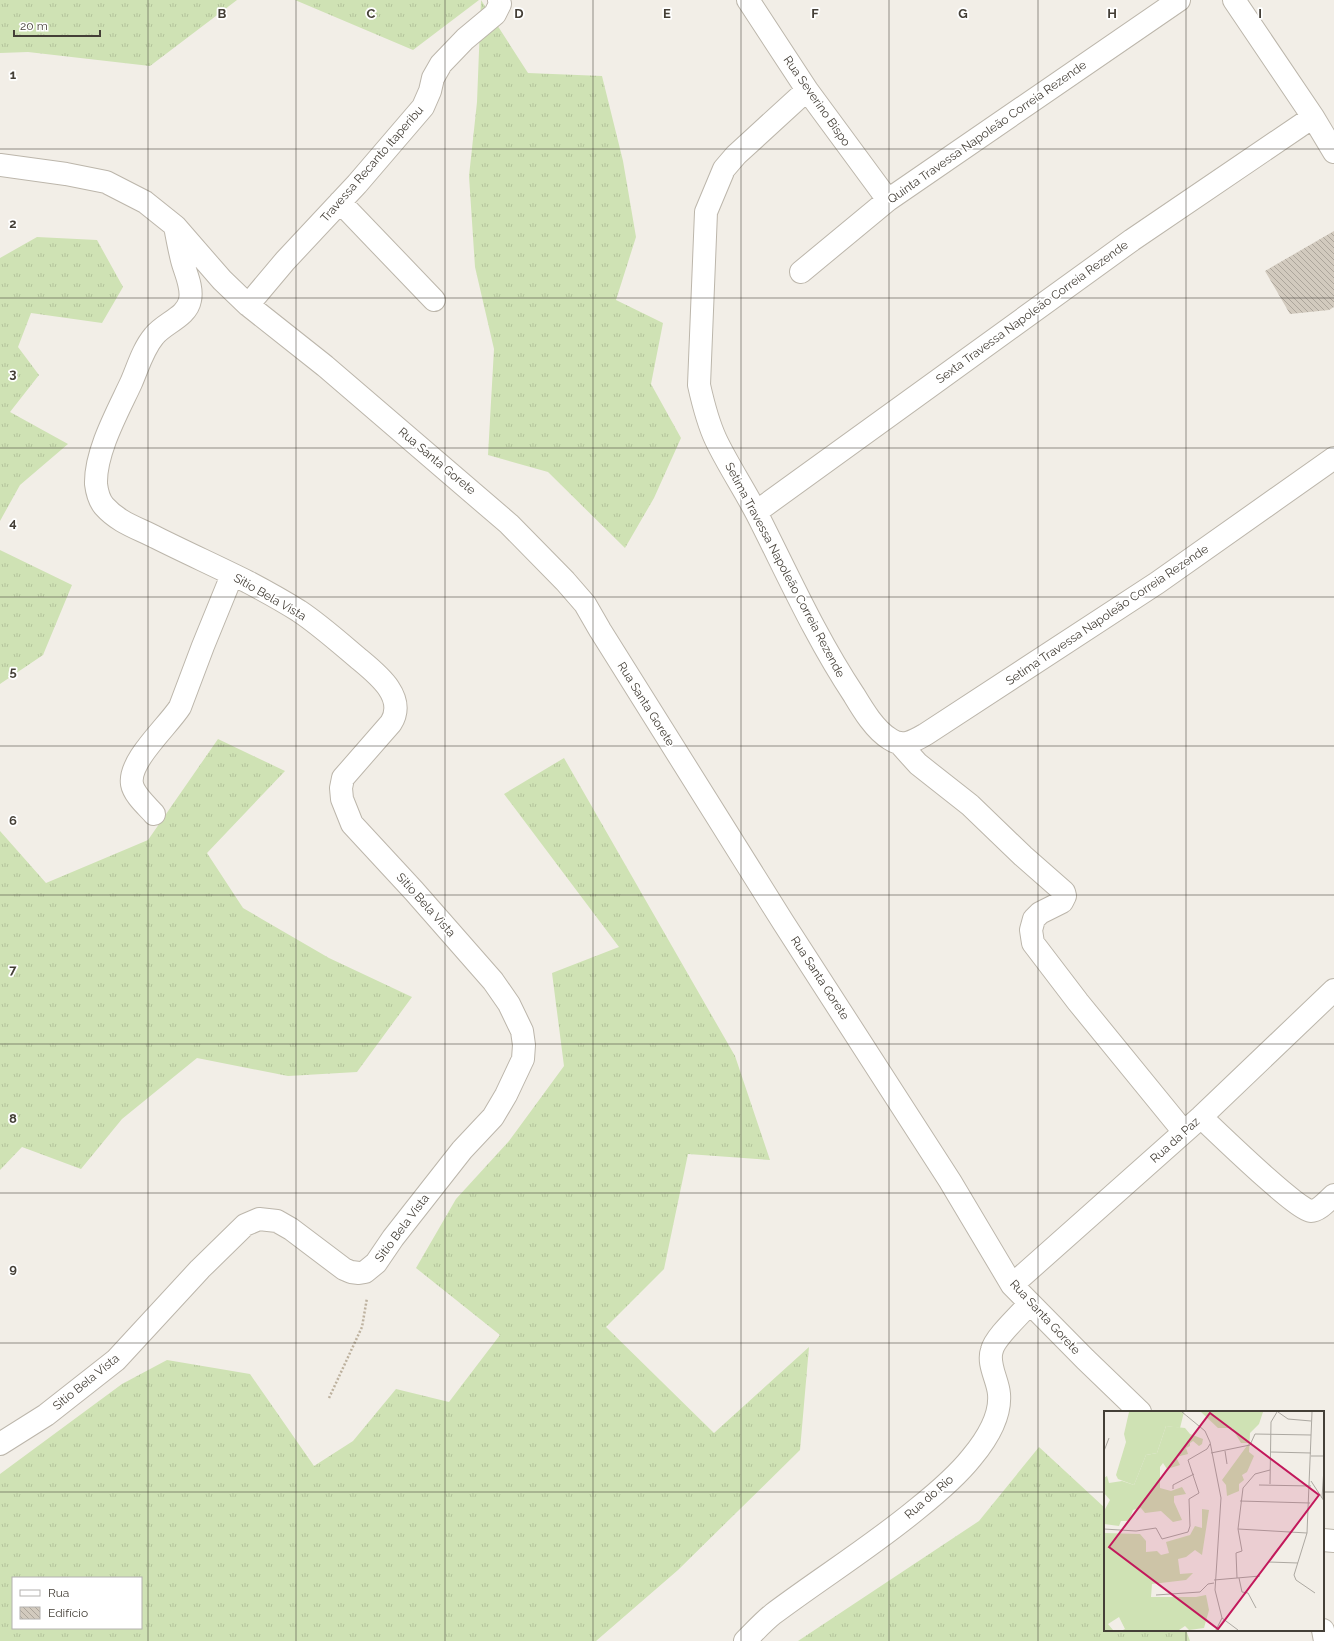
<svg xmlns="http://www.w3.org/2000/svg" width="1334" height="1641" viewBox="0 0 1334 1641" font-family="Raleway,sans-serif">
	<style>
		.grass { fill: url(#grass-tufts); fill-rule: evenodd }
		.building { fill: url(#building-back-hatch) }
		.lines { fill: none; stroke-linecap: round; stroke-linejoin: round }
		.minor-casing { stroke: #bcb6ab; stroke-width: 24 }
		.path { stroke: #bdb19e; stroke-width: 2.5; stroke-dasharray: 2 2; stroke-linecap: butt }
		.minor { stroke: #fff; stroke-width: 22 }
		.grid { fill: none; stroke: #443f37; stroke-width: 1; stroke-opacity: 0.55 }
		.labels { text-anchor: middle; stroke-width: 3.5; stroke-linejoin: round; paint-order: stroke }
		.street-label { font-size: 12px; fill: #443f37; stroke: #fff }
		.inset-road { fill: none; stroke: #aca8a1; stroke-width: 1 }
		.view { fill: #c2185b; fill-opacity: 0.15; stroke: #c2185b; stroke-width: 2 }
		.inset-edge { fill: none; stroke: #443f37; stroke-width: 2 }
		.grid-label { font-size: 13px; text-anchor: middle; font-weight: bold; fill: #443f37; stroke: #fff; stroke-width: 3.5; stroke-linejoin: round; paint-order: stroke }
	</style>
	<defs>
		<pattern id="grass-tufts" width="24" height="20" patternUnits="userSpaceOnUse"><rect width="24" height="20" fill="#cfe2b4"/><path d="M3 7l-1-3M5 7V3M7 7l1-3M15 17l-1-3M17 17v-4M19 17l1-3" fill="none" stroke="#b3c39b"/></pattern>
		<pattern id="building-back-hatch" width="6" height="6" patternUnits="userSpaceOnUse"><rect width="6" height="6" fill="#d2cabe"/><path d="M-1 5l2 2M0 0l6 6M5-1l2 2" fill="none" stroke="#aca59b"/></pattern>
	</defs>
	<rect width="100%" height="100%" fill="#f2eee7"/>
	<!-- grass -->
	<path class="grass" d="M 0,0 L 237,0 L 150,66 L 28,52 L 0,53 Z
		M 295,0 L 479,0 L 413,50 Z
		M 481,0 L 528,73 L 602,76 L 623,161 L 636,237 L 616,300 L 663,323 L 651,384 L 681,438 L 654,498 L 625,548 L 548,472 L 488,455 L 494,349 L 475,267 L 469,176 L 477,102 Z
		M 37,237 L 97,240 L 123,287 L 102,323 L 31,313 L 18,347 L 39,375 L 10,412 L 68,444 L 20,485 L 0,521 L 0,258 Z
		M 0,550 L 72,585 L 43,655 L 0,684 Z
		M 218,739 L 285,771 L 207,853 L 243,908 L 329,958 L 412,997 L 357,1072 L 288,1076 L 197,1058 L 122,1119 L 81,1169 L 22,1147 L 0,1170 L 0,831 L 46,883 L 148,840 Z
		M 564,758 L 735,1056 L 770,1160 L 688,1154 L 664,1269 L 606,1327 L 714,1433 L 809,1347 L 800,1450 L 678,1570 L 596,1641 L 0,1641 L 0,1474 L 122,1384 L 167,1360 L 250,1374 L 314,1466 L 353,1441 L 396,1389 L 449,1402 L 500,1335 L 416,1268 L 456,1199 L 509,1141 L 564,1066 L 552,973 L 619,947 L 504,794 ZM 13,1578 L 141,1578 L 141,1628 L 13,1628 Z
		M 1039,1447 L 1105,1508 L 1105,1630 L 1186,1630 L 1190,1641 L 798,1641 L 979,1521 Z"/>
	<!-- building -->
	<path class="building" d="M 1334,231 L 1334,307 L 1329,310 L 1290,314 L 1265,271 Z"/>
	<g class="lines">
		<defs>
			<path id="minor" d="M 748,0 L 807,90 L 888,200
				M 1234,0 L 1313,117 L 1334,152
				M 807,90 L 736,155 L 724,169 L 706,212 L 699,385 C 703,403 708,423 716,440 C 728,465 744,489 757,514 C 788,575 816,638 854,695 C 863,710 875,730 890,739 C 903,748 914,741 926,734 L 1157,583 L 1334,458
				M 0,165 L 66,174 L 106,182 L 145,202 L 175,226 L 222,280 L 248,305 L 325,366 L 509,524 L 565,581 L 585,604 L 600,630 L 783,922 L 950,1181 L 1012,1285 L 1085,1359 L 1140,1412
				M 340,202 L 434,300
				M 801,272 L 888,200 L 1179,0
				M 248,305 L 285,261 L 357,184 L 423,107 L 430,91 L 433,78 L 441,64 L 465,39 L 495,14 L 500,4 L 499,0
				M 756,512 L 1132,240 L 1313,117
				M 900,744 L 918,764 L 970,805 L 1023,856 L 1064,892 L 1065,896 L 1062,902 L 1040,913 L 1034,919 L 1031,930 L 1033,943 L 1078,1002 L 1184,1132
				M 154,814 C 147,806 134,795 132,784 C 128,761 168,726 180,707 L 203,646 L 232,575
				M 1201,1117 C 1216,1131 1298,1211 1311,1211 C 1319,1211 1328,1200 1334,1195
				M 1012,1285 L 1201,1117 L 1334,990
				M 0,1444 L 46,1415 L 116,1360 L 200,1269 L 245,1225 L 259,1219 L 277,1221 L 291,1229 L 344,1269 L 351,1272 L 359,1273 L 365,1272 L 376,1263 L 393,1238 L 462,1150 L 493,1117 L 506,1095 L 523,1059 L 524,1045 L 522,1031 L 509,1004 L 493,981 L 414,891 L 352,824 L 342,799 L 341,788 L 343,778 L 391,723 C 407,697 377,674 359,659 C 340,643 320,625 299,611 C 283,601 265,591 248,582 C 218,567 187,553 157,538 C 138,528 119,523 104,506 C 99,500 97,492 96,484 C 95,452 118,411 131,383 C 138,367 143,349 154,336 C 164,323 187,317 190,300 C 193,287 185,272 182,260 C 179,248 177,237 175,226
				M 1323,1540 L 1334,1541
				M 1323,1630 L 1325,1641
				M 745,1641 C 754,1632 763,1622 773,1614 C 821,1578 871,1547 917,1509 C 937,1493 957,1476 972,1457 C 986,1440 1001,1417 999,1394 C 998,1380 987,1364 992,1350 C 995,1337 1021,1314 1030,1303"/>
		</defs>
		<!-- minor casing -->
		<use href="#minor" class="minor-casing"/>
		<!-- path -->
		<path class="path" d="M 329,1398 L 362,1327 L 367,1298"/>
		<!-- minor -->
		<use href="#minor" class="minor"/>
	</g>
	<!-- grid -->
	<path class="grid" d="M 148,0 L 148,1641M 296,0 L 296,1641M 445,0 L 445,1641M 593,0 L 593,1641M 741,0 L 741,1641M 889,0 L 889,1641M 1038,0 L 1038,1641M 1186,0 L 1186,1412M 0,149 L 1334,149M 0,298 L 1334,298M 0,448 L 1334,448M 0,597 L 1334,597M 0,746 L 1334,746M 0,895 L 1334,895M 0,1044 L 1334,1044M 0,1193 L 1334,1193M 0,1343 L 1334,1343M 0,1492 L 1105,1492M 1323,1492 L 1334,1492M 1186,1630 L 1186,1641"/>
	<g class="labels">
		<!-- street labels -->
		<g class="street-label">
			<text transform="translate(817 101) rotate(55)" y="4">Rua Severino Bispo</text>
			<text transform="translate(987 132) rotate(-35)" y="4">Quinta Travessa Napoleão Correia Rezende</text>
			<text transform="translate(372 164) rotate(-49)" y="4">Travessa Recanto Itaperibu</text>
			<text transform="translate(1032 312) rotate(-36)" y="4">Sexta Travessa Napoleão Correia Rezende</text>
			<text transform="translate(437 461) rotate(40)" y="4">Rua Santa Gorete</text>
			<text transform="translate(785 570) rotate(62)" y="4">Setima Travessa Napoleão Correia Rezende</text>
			<text transform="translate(270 597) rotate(30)" y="4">Sitio Bela Vista</text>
			<text transform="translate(1107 615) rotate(-34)" y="4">Setima Travessa Napoleão Correia Rezende</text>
			<text transform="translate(646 704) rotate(58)" y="4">Rua Santa Gorete</text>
			<text transform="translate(426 905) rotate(48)" y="4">Sitio Bela Vista</text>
			<text transform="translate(820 978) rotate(57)" y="4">Rua Santa Gorete</text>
			<text transform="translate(1175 1140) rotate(-42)" y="4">Rua da Paz</text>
			<text transform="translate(402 1228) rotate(-53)" y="4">Sitio Bela Vista</text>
			<text transform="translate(1045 1317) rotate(47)" y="4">Rua Santa Gorete</text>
			<text transform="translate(86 1382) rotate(-39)" y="4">Sitio Bela Vista</text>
			<text transform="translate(929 1497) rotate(-41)" y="4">Rua do Rio</text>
		</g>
	</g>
	<!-- overview -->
	<g transform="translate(1104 1411)">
		<rect width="220" height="220" fill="#f2eee7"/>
		<path d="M 97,1 L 159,1 L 155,13 L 146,22 L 145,41 L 150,45 L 143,61 L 138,64 L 140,69 L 135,73 L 135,80 L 123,85 L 122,74 L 118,69 L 145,32 L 137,32 L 128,17 L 114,17 ZM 62,15 L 81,17 L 86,23 L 99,28 L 98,33 L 95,35 L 89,30 L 86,32 L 86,35 L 82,37 L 84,43 L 72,46 L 76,54 L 63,58 L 59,52 L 56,56 L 56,77 L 67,80 L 78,76 L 82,83 L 70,85 L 70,91 L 78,109 L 69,111 L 57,100 L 41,102 L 37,97 L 29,99 L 25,110 L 17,110 L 15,115 L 0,113 L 0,100 L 6,89 L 0,82 L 0,67 L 3,65 L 5,72 L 18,70 L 30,74 L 42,44 L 53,42 ZM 98,98 L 105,99 L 98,144 L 91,139 L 82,146 L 74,148 L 76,163 L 89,162 L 82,169 L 48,173 L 47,186 L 92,186 L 102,184 L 105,199 L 100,217 L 85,219 L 81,215 L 75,219 L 19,219 L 21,218 L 15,206 L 4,213 L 9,219 L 0,219 L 0,122 L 36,123 L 42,130 L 42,141 L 53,140 L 57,144 L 65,142 L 62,131 L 86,124 L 91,115 L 98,117 Z" fill="#cfe2b4"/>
		<path d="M 25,1 L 80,1 L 76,17 L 62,15 L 53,42 L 42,44 L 30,74 L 14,68 L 12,64 L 22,31 L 20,23 Z" fill="#cfe2b4"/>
		<path class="inset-road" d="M 78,1 L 101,20 L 106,31 L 117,87 L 111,179 L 118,207 L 134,219M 174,1 L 184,8 L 207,10M 208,1 L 203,122 L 190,164 L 192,169 L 211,182M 0,40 L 5,27M 121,40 L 123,53M 167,41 L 207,42M 107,42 L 146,34 L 151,23 L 207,24M 207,45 L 220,45M 166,59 L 151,63 L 139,77 L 134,118 L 203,122M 207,70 L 220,90M 166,73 L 167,11 L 173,1M 155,74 L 207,75M 69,78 L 69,74 L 90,63M 218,87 L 220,57M 136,90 L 206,92M 0,118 L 32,120 L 52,117 L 58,128 L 84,121 L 86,115 L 85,88 L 95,82 L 84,49 L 103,38 L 106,33M 165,151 L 194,152M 133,167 L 132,142 L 138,140 L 134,118M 135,167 L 138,181 L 144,182 L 152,197M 110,169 L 156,165M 52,184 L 96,181 L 104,173 L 110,172M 112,219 L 118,207"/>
		<path class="view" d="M 106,2 L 215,84 L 114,218 L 5,136 Z"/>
		<rect width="220" height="220" class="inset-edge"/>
	</g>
	<g class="grid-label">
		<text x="222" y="18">B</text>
		<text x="371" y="18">C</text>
		<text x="519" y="18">D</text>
		<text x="667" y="18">E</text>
		<text x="815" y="18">F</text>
		<text x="963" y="18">G</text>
		<text x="1112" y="18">H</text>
		<text x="1260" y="18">I</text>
		<text x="13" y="79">1</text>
		<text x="13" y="228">2</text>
		<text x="13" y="378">3</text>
		<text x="13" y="527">4</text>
		<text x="13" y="676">5</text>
		<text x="13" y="825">6</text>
		<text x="13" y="974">7</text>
		<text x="13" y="1123">8</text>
		<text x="13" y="1273">9</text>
	</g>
	<!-- legend -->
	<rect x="12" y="1577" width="130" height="52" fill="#ffffff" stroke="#b4b2af"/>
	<rect x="20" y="1590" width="20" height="6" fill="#ffffff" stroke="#b4b2af"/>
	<text x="48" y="1597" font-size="12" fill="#443f37">Rua</text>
	<rect x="20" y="1607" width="20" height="12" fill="url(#building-back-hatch)" stroke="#b4b2af"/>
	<text x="48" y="1617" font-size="12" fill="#443f37">Edifício</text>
	<!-- scale -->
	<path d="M14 30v6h86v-6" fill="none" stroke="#443f37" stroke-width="2"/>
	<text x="20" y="30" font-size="12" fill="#443f37" stroke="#ffffff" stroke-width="3" paint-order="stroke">20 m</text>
</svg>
